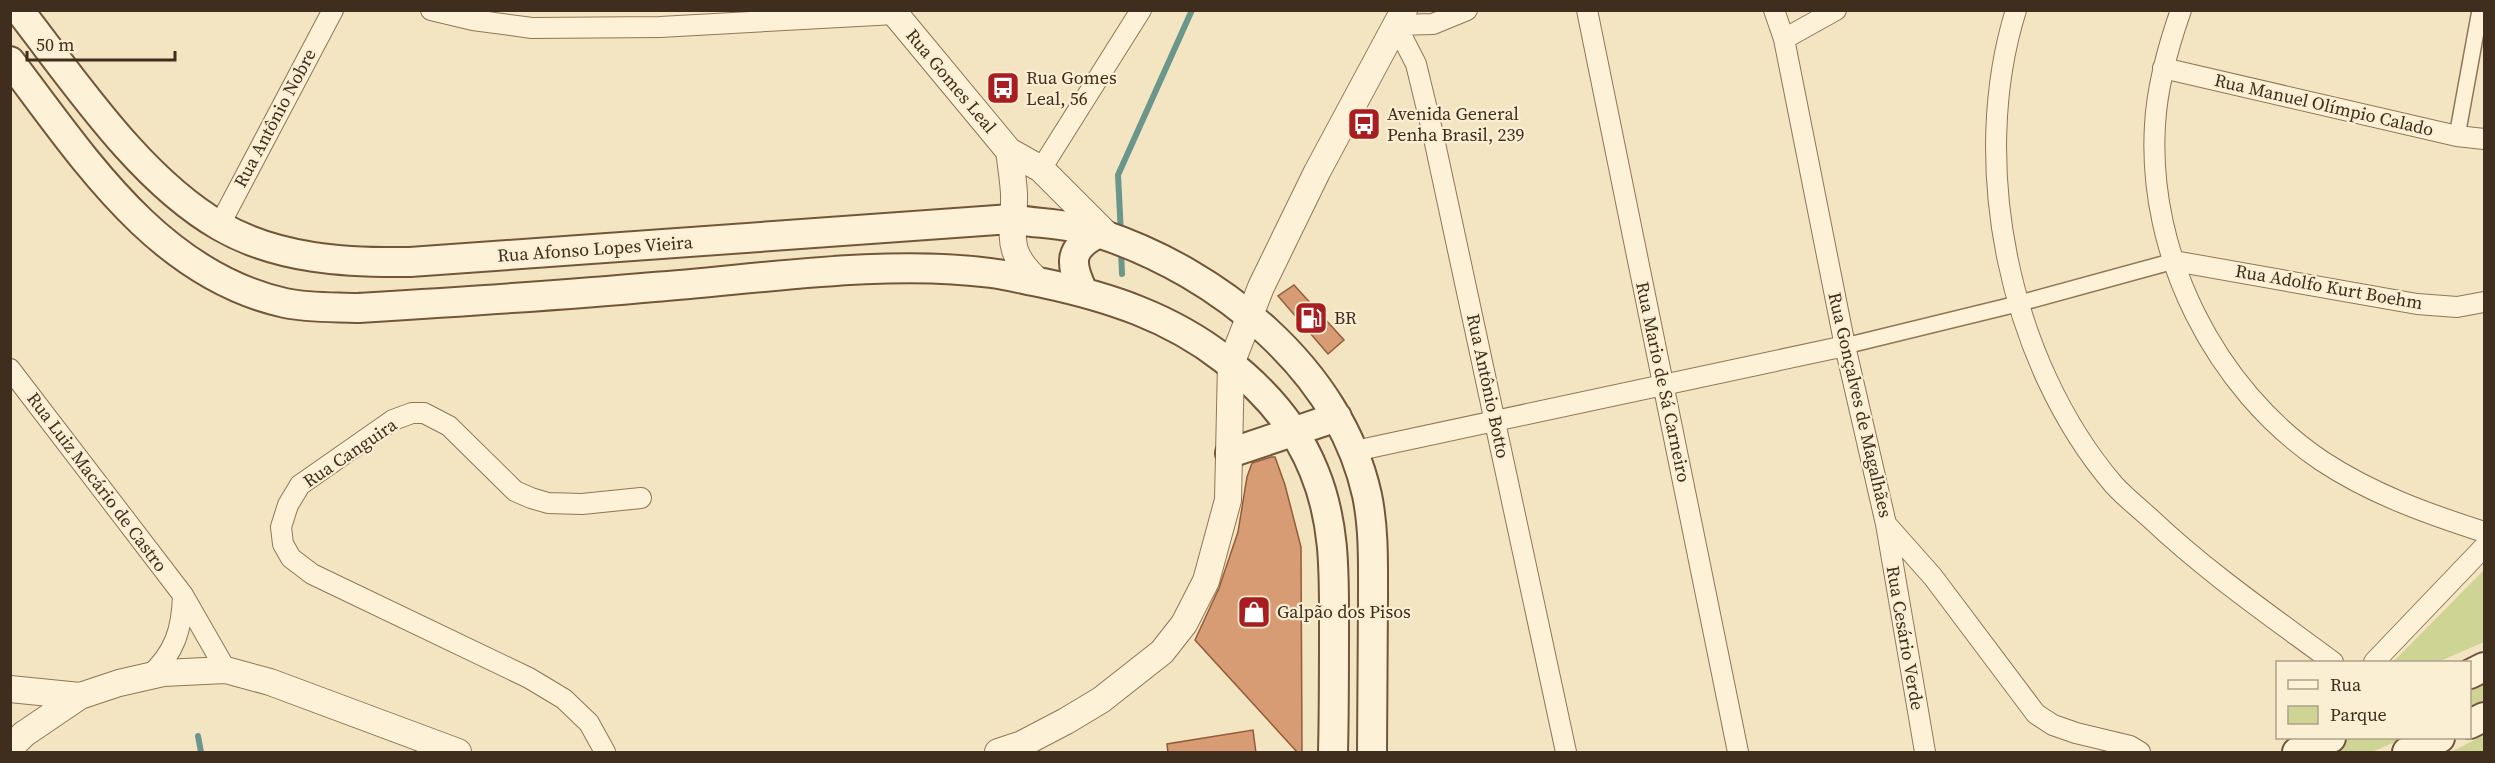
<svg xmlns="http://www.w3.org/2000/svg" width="2495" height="763" viewBox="0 0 2495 763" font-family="'Source Serif 4',serif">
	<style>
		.green { fill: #cdd494 }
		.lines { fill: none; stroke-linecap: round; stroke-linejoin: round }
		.stream { stroke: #6a968b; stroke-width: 6 }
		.building { fill: #d79c73; stroke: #935c39; stroke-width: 1.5 }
		.pedestrian-casing { stroke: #917556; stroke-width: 18 }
		.minor-casing { stroke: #917556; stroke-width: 22 }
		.tertiary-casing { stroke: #917556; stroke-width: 28 }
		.secondary-casing { stroke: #73563a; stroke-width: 32 }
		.pedestrian { stroke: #fdf1d7; stroke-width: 15 }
		.minor { stroke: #fdf1d7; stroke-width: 20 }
		.tertiary { stroke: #fdf1d7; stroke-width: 26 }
		.secondary { stroke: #fdf1d7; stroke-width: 28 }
		.labels { text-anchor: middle; stroke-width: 4.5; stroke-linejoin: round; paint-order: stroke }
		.poi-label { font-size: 18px; fill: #3f2d1d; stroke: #faeed3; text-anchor: start }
		.street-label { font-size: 18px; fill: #3f2d1d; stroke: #faeed3 }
	</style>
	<rect width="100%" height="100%" fill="#f4e5c2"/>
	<!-- green -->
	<path class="green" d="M 2484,570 L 2484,642 L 2438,662 L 2393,662 Z
		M 2484,671 L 2484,700 L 2470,707 L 2470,679 Z
		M 2484,735 L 2484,752 L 2451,752 Z
		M 2350,738 L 2404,738 L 2372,752 L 2315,752 Z"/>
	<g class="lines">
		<!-- stream -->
		<path class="stream" d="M 1121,234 L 1118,175 L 1192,10
			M 1121,250 L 1122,274
			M 198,736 L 201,752"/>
	</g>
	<!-- building -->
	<path class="building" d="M 1294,285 L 1344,340 L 1328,354 L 1278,296 Z
		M 1271,457 L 1275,457 L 1285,485 L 1301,547 L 1302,753 L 1298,753 L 1195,640 L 1219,588 L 1238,532 L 1247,477 L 1252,463 Z
		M 1253,730 L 1256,753 L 1168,753 L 1167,744 Z"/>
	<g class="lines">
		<defs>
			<path id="pedestrian" d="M 2457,136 L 2480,10
				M 1845,346 L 2017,304 L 2174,261"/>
			<path id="minor" d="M 431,10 L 473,20 L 532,28 L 660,27 L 895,14
				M 1467,10 L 1433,24 L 1396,25 L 1416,64 L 1433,134 L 1566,752
				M 1587,10 L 1738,752
				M 1774,10 L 1784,39 L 1845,346 L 1886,524 L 1925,752
				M 2016,10 C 1968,164 2009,362 2114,485 C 2125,497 2139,508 2151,519 C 2207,572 2271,616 2333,662
				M 2181,10 C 2168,47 2157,86 2155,125 C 2147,254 2215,389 2322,461 C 2372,494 2428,514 2484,532
				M 1784,39 L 1836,10
				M 2163,68 L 2457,136 L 2484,139
				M 1041,169 L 1141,10
				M 219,226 L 333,10
				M 2174,261 L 2417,304 L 2457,307 L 2484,302
				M 10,369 L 183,595 L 226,670
				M 1355,451 L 1845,346
				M 1886,524 L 1933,577 L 2036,714 L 2053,725 L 2076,733 L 2130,746 L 2140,752
				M 2374,662 L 2484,547
				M 149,676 C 175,653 182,629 183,595
				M 605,752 L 589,723 L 564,699 L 529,678 L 312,574 L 291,558 L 283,544 L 281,527 L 288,505 L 300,485 L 393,420 L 412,413 L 424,413 L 449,426 L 515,491 L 531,498 L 548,503 L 582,504 L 641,498"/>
			<path id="tertiary" d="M 892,10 L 1009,151 L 1041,169 L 1109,237
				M 1009,151 C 1011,165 1013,179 1014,193 C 1015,236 1002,250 1040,283
				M 10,689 L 80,696
				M 10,748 L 24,734 L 80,696 L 119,683 L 163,673 L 226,670 L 270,682 L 458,752
				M 998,752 L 1022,744 L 1066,721 L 1101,700 L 1162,652 L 1184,624 L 1206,581 L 1228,500 L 1231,364 L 1261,287 L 1317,172 L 1404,10"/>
			<path id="secondary" d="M 19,10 C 75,82 140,180 220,226 C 277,259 346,263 410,262 L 1011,219 C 1040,224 1073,224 1101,234 C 1219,273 1339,369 1367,495 C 1374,529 1373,564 1373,599 C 1373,650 1372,701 1372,752
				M 10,61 C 83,157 158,275 285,303 C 308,308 333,307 357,308 C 456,302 556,296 654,287 C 760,279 887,259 991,273 C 1008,275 1026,280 1043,283 C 1109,297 1170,317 1224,359 C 1262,388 1296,426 1314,471 C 1336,524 1334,577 1334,633 C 1334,673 1334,713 1333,752
				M 1083,291 C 1069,262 1069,248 1099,233
				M 1230,453 L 1337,417
				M 2470,674 L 2484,667
				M 2470,724 L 2484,717
				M 2297,752 L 2331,738
				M 2407,752 L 2440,738"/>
		</defs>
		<!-- pedestrian casing -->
		<use href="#pedestrian" class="pedestrian-casing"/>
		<!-- minor casing -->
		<use href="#minor" class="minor-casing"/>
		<!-- tertiary casing -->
		<use href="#tertiary" class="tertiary-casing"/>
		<!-- secondary casing -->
		<use href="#secondary" class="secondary-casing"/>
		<!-- pedestrian -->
		<use href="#pedestrian" class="pedestrian"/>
		<!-- minor -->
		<use href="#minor" class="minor"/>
		<!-- tertiary -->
		<use href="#tertiary" class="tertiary"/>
		<!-- secondary -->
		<use href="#secondary" class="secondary"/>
	</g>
	<!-- icons -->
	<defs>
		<symbol id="bus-square" viewBox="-11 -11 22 22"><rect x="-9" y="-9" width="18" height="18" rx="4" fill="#a81e20" stroke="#faeed3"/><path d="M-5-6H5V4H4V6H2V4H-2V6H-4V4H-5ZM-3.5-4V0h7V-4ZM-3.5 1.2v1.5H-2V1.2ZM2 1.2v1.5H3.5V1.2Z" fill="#fff"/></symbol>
		<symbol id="fuel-square" viewBox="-11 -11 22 22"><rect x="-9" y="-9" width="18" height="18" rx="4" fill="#a81e20" stroke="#faeed3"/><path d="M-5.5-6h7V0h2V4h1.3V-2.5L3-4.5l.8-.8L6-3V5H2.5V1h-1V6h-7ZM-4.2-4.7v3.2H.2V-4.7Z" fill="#fff"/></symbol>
		<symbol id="shop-square" viewBox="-11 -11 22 22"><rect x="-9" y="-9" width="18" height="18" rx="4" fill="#a81e20" stroke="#faeed3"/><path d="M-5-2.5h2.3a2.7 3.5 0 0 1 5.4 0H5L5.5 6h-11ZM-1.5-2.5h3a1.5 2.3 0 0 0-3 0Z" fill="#fff"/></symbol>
	</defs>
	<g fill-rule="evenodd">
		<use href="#bus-square" x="984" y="69" width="38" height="38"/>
		<use href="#bus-square" x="1345" y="105" width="38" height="38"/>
		<use href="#fuel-square" x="1292" y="299" width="38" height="38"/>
		<use href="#shop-square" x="1235" y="593" width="38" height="38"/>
	</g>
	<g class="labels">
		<!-- poi labels -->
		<g class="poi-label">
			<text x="1026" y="84">Rua Gomes<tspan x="1026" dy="21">Leal, 56</tspan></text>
			<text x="1387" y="120">Avenida General<tspan x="1387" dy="21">Penha Brasil, 239</tspan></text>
			<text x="1334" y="324">BR</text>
			<text x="1277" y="618">Galpão dos Pisos</text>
		</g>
		<!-- street labels -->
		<g class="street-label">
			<text transform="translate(951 81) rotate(50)" y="6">Rua Gomes Leal</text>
			<text transform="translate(2324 105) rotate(13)" y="6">Rua Manuel Olímpio Calado</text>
			<text transform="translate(275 118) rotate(-62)" y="6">Rua Antônio Nobre</text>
			<text transform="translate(595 249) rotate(-4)" y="6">Rua Afonso Lopes Vieira</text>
			<text transform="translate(2329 287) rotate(10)" y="6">Rua Adolfo Kurt Boehm</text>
			<text transform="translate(1663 382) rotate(78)" y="6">Rua Mario de Sá Carneiro</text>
			<text transform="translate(1488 386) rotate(78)" y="6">Rua Antônio Botto</text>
			<text transform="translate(1860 405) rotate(77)" y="6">Rua Gonçalves de Magalhães</text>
			<text transform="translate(350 453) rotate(-34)" y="6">Rua Canguira</text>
			<text transform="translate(97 482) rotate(53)" y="6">Rua Luiz Macário de Castro</text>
			<text transform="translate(1905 638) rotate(80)" y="6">Rua Cesário Verde</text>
		</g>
	</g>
	<!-- border -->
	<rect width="2495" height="763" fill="none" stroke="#3f2d1d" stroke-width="24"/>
	<!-- legend -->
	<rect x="2276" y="661" width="195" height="78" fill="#faeed3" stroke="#afa18a" stroke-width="1.5"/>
	<rect x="2288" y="680" width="30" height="9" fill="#fdf1d7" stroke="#afa18a" stroke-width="1.5"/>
	<text x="2330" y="691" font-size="18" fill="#3f2d1d">Rua</text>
	<rect x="2288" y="706" width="30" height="18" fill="#cdd494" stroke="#afa18a" stroke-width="1.5"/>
	<text x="2330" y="721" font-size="18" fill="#3f2d1d">Parque</text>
	<!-- scale -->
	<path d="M27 51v9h148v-9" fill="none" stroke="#3f2d1d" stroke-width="3"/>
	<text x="36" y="51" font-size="18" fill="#3f2d1d" stroke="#faeed3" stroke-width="4.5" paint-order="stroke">50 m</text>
</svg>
